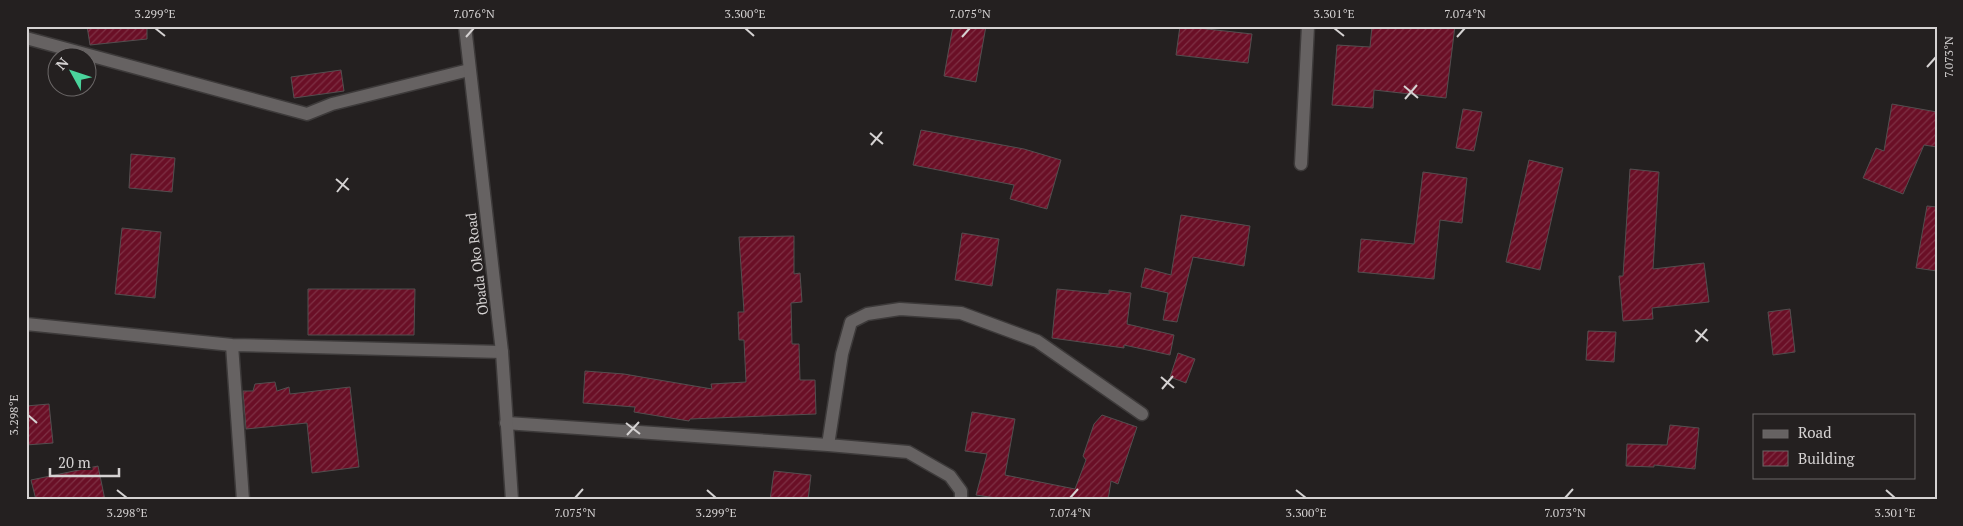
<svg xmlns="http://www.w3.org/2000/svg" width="1963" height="526" viewBox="0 0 1963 526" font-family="'PT Serif',serif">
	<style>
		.building { fill: url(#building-hatch); stroke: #534e4f }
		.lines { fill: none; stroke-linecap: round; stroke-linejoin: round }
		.minor-casing { stroke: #3d3a3a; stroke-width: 15 }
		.secondary-casing { stroke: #3d3a3a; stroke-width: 15 }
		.minor { stroke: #666262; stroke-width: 12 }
		.secondary { stroke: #666262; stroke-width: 12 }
		.ticks { fill: none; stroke: #d5d2d2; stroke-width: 2 }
		.labels { text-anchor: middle; stroke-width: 5; stroke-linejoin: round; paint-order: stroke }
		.street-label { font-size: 14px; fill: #d5d2d2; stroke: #242020 }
		.neatline { fill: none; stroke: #d5d2d2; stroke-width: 2 }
		.ticks-label { font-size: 12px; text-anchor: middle; fill: #d5d2d2 }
	</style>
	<defs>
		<pattern id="building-hatch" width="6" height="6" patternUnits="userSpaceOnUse" patternTransform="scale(1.25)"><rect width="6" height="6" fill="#6a0f26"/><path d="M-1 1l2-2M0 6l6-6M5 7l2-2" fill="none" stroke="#7e3145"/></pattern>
	</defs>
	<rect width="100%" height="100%" fill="#242020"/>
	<!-- building -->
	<path class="building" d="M 87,26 L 147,26 L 147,39 L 90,45 Z
		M 953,26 L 986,26 L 976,82 L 944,76 Z
		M 1180,26 L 1252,34 L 1248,63 L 1176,55 Z
		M 1372,26 L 1455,26 L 1446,98 L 1374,90 L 1373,108 L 1332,105 L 1337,45 L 1370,47 Z
		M 341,70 L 344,91 L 294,98 L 291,77 Z
		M 1892,104 L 1937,112 L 1937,147 L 1924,145 L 1903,194 L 1863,178 L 1876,148 L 1884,151 Z
		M 1463,109 L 1482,112 L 1474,151 L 1456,148 Z
		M 921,130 L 1024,149 L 1061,160 L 1047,209 L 1010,199 L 1014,185 L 913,165 Z
		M 131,154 L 175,158 L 172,192 L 129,188 Z
		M 1529,160 L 1563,168 L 1540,270 L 1506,262 Z
		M 1630,169 L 1659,172 L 1653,269 L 1704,263 L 1709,302 L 1652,308 L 1653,319 L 1623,321 L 1619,276 L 1623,276 Z
		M 1423,172 L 1467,178 L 1462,223 L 1440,220 L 1434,279 L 1358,272 L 1361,239 L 1414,244 Z
		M 1927,206 L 1937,207 L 1937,271 L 1916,268 Z
		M 1181,215 L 1250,226 L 1244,266 L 1193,257 L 1177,322 L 1163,320 L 1168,293 L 1141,287 L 1145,268 L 1171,275 Z
		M 122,228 L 161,232 L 155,298 L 115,294 Z
		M 962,233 L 999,239 L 992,286 L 955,280 Z
		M 794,236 L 794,274 L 800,273 L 802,302 L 791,303 L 792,344 L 799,344 L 800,380 L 815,380 L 816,414 L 690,419 L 689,421 L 634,412 L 635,407 L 583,403 L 585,371 L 624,374 L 712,389 L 711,384 L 746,382 L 744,340 L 739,340 L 738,312 L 744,312 L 739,237 Z
		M 308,289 L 415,289 L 414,335 L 308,335 Z
		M 1057,289 L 1109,294 L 1109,290 L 1131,293 L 1127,324 L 1174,335 L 1170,355 L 1124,345 L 1124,348 L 1052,338 Z
		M 1790,309 L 1795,352 L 1773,355 L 1768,312 Z
		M 1588,331 L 1616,332 L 1614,362 L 1586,360 Z
		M 1178,353 L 1195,359 L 1186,383 L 1170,377 Z
		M 275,382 L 277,391 L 289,387 L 290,394 L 350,387 L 359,467 L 312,473 L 307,423 L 246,429 L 243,391 L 253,391 L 255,384 Z
		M 49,404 L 53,443 L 26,445 L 26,406 Z
		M 972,412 L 1015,419 L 1005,475 L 1075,489 L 1086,460 L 1083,456 L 1094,424 L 1102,415 L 1137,427 L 1118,484 L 1111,481 L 1108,500 L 1010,500 L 976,495 L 987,454 L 965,451 Z
		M 1670,425 L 1699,428 L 1695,469 L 1654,465 L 1654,467 L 1626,466 L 1627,444 L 1667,445 Z
		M 98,466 L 105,500 L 36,500 L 31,480 Z
		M 774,471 L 811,475 L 808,500 L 770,500 Z"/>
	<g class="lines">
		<defs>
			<path id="minor" d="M 26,38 L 307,114 L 332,104 L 469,70
				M 1301,164 L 1308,26
				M 26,324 L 232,345 L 502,352
				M 232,345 L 243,500
				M 506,423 L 828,445 L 908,452 L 950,476 L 961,491 L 961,500
				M 828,445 L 842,354 L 851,322 L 867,314 L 900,309 L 961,313 L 1037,341 L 1142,414"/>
			<path id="secondary" d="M 465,26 L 502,352 L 512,500"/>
		</defs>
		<!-- minor casing -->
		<use href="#minor" class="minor-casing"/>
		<!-- secondary casing -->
		<use href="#secondary" class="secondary-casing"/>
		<!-- minor -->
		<use href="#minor" class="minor"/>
		<!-- secondary -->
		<use href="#secondary" class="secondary"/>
	</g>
	<!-- ticks -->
	<path class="ticks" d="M 155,28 L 165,36M 745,28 L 754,36M 1334,28 L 1344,36M 466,37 L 474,28M 962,37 L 970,28M 1457,37 L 1465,28M 1927,67 L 1936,57M 1404,86 L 1418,98M 1405,99 L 1417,85M 870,133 L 883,144M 871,145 L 882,132M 336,179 L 349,190M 337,192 L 348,178M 1695,330 L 1708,341M 1696,342 L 1707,329M 1161,377 L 1174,388M 1162,389 L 1173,376M 28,415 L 37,423M 626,423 L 640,434M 627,435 L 639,422M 117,490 L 127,498M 707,490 L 716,498M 1296,490 L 1306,498M 1886,490 L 1895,498M 575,498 L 583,489M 1070,498 L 1078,489M 1565,498 L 1573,489"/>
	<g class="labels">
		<!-- street labels -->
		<g class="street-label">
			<text transform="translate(477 264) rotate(-97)" y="5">Obada Oko Road</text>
		</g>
	</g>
	<!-- border -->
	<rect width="1963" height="526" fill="none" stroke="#242020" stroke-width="55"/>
	<!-- legend -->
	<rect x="1753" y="414" width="162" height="65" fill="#242020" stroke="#6b6767"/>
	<rect x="1763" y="430" width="25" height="8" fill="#666262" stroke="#6b6767"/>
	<text x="1798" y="438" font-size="15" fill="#d5d2d2">Road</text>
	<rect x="1763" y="451" width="25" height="15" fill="url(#building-hatch)" stroke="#6b6767"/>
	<text x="1798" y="464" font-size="15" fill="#d5d2d2">Building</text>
	<!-- north arrow -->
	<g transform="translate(72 72) rotate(310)"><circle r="24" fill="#242020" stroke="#6b6767"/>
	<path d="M0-4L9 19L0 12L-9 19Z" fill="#4ad49c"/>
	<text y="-8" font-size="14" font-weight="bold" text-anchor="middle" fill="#d5d2d2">N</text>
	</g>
	<!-- scale -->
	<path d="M50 468v8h69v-8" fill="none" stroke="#d5d2d2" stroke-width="2.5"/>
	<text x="58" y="468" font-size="15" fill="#d5d2d2" stroke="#242020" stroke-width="4" paint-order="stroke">20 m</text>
	<rect x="28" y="28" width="1908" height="470" class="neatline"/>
	<g class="ticks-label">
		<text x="155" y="18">3.299°E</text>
		<text x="474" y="18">7.076°N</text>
		<text x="745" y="18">3.300°E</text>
		<text x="970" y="18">7.075°N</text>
		<text x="1334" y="18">3.301°E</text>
		<text x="1465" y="18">7.074°N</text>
		<text transform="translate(1949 57) rotate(-90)" y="4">7.073°N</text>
		<text transform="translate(14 415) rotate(-90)" y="4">3.298°E</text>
		<text x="127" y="517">3.298°E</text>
		<text x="575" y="517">7.075°N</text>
		<text x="716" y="517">3.299°E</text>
		<text x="1070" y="517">7.074°N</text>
		<text x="1306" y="517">3.300°E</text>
		<text x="1565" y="517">7.073°N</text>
		<text x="1895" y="517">3.301°E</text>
	</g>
</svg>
